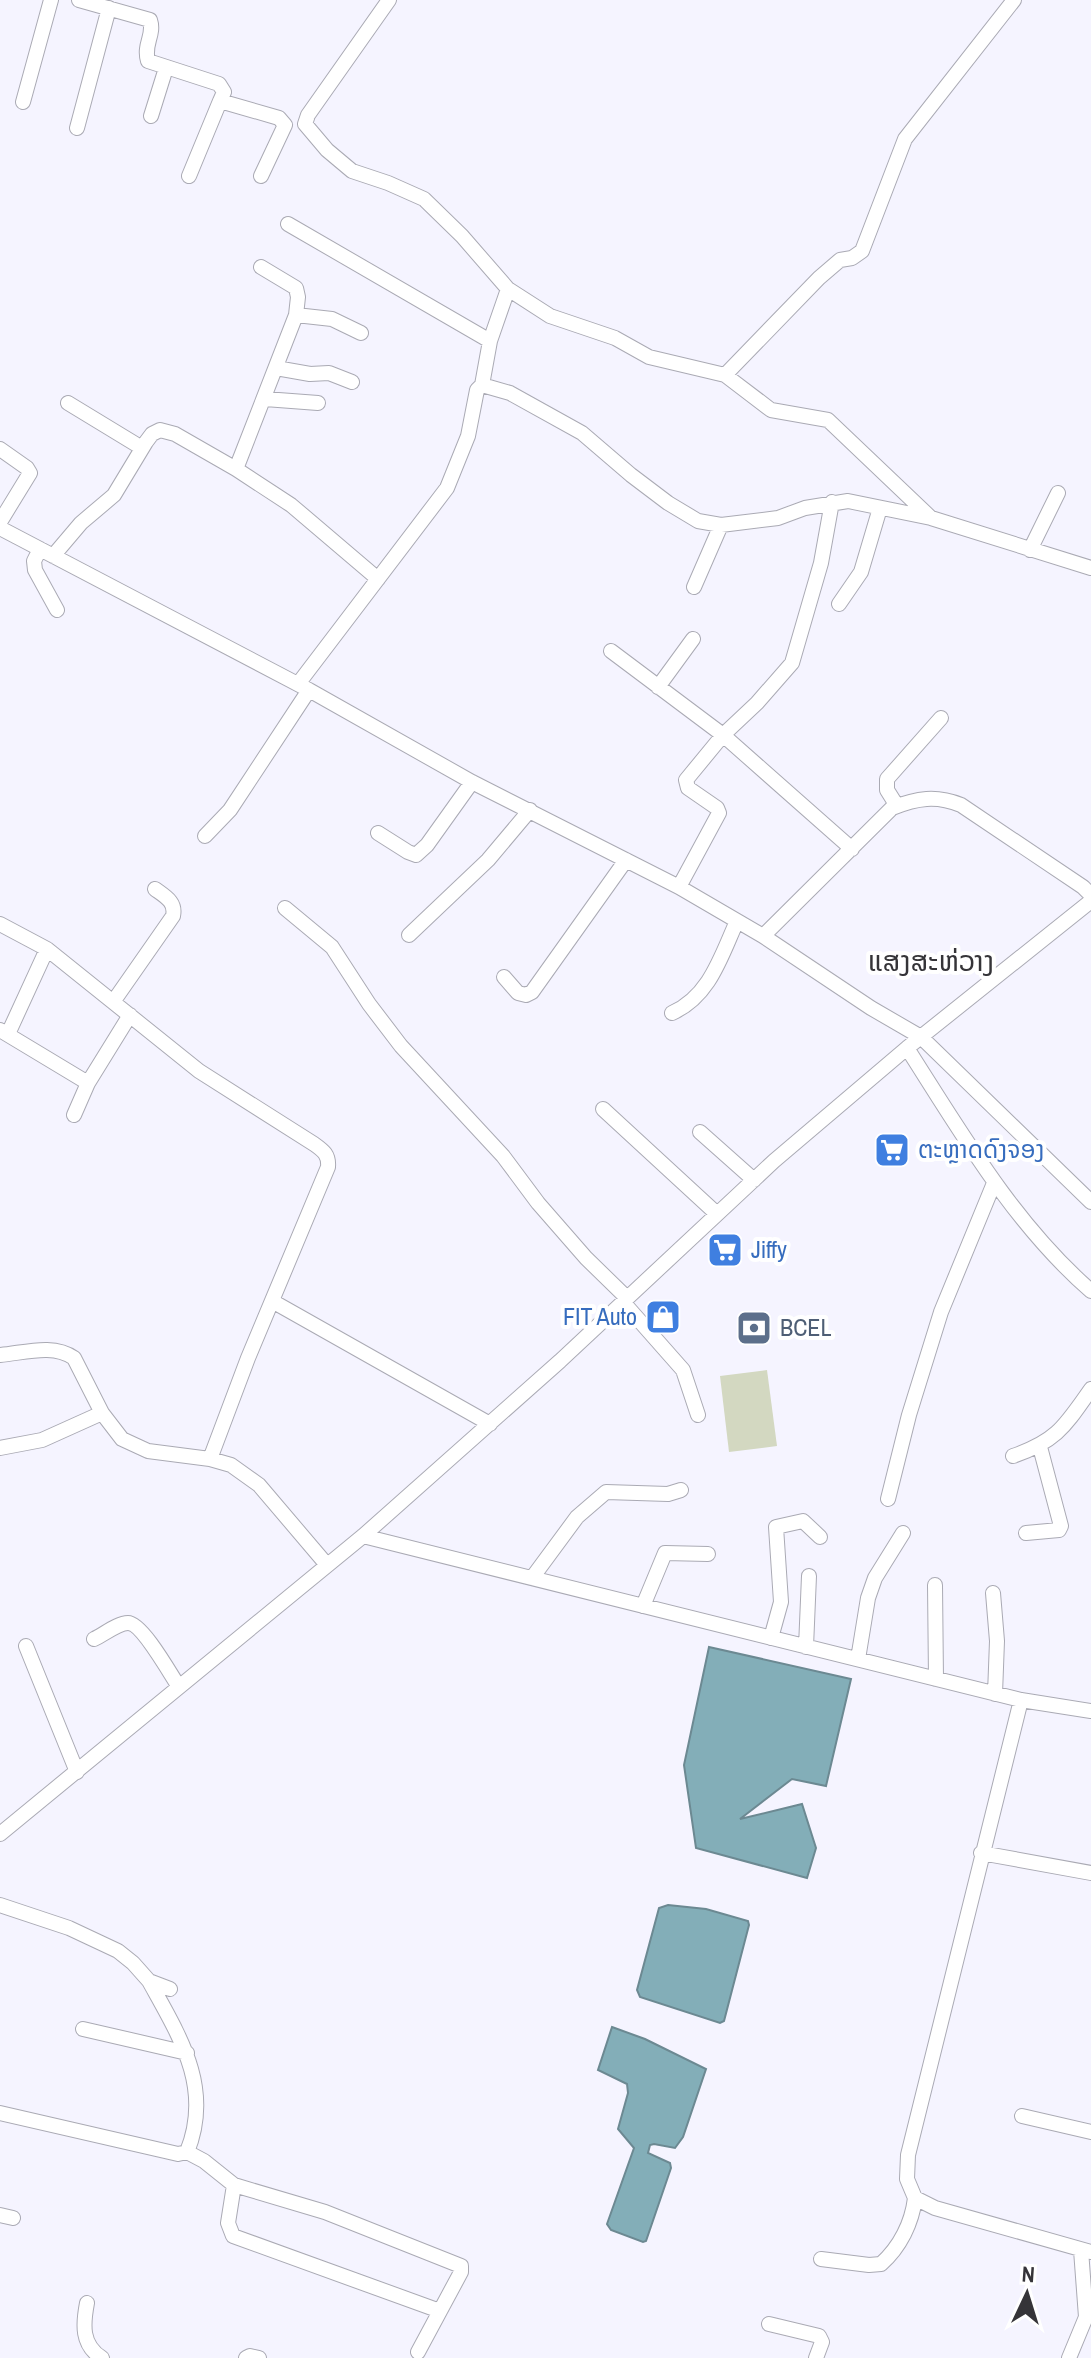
<svg xmlns="http://www.w3.org/2000/svg" width="1091" height="2358" viewBox="0 0 1091 2358" font-family="'Archivo Narrow','Noto Sans Lao',sans-serif">
	<style>
		.green { fill: #d3d8c1 }
		.water { fill: #83aeb8; stroke: #6c8992; stroke-width: 2 }
		.lines { fill: none; stroke-linecap: round; stroke-linejoin: round }
		.minor-casing { stroke: #aaaab4; stroke-width: 16 }
		.minor { stroke: #fff; stroke-width: 14 }
		.labels { text-anchor: middle; stroke-width: 8; stroke-linejoin: round; paint-order: stroke }
		.shop-label { font-size: 24px; fill: #366cbe; stroke: #fff; text-anchor: start }
		.service-label { font-size: 24px; fill: #4e5e75; stroke: #fff; text-anchor: start }
		.quarter-label { font-size: 28px; fill: #353438; stroke: #fff }
	</style>
	<rect width="100%" height="100%" fill="#f5f4ff"/>
	<!-- green -->
	<path class="green" d="M 767,1370 L 777,1446 L 729,1452 L 720,1376 Z"/>
	<!-- water -->
	<path class="water" d="M 709,1647 L 851,1679 L 826,1786 L 792,1779 L 740,1819 L 802,1804 L 816,1848 L 807,1878 L 696,1848 L 684,1765 Z
		M 668,1905 L 706,1909 L 748,1921 L 749,1925 L 724,2021 L 720,2023 L 640,1997 L 637,1990 L 659,1908 Z
		M 612,2027 L 645,2039 L 706,2069 L 683,2137 L 675,2148 L 654,2144 L 650,2145 L 648,2153 L 670,2163 L 671,2168 L 646,2241 L 643,2242 L 611,2230 L 607,2224 L 634,2148 L 618,2129 L 628,2093 L 627,2084 L 598,2070 Z"/>
	<g class="lines">
		<defs>
			<path id="minor" d="M 79,0 L 150,20 C 155,35 143,44 148,61 L 219,84 L 224,92 L 220,101 L 279,118 L 285,125 L 261,176
				M 389,0 L 308,115 L 305,124 L 327,150 L 352,171 L 388,183 L 424,199 L 462,236 L 508,289 L 550,316 L 615,338 L 649,357 L 725,375 L 771,410 L 828,420 L 931,518
				M 23,102 L 51,0
				M 151,116 L 166,68
				M 77,128 L 109,8
				M 189,176 L 220,101
				M 288,224 L 490,341
				M 296,315 L 332,319 L 361,333
				M 276,368 L 310,374 L 329,373 L 352,382
				M 725,375 L 819,278 L 840,260 L 852,258 L 862,251 L 905,139 L 1014,0
				M 482,385 L 510,393 L 582,433 L 631,475 L 668,503 L 698,521 L 721,525 L 778,518 L 805,508 L 848,501 L 931,518 L 1091,568
				M 265,399 L 318,403
				M 68,403 L 142,448
				M 0,449 L 27,468 L 30,473 L 0,522
				M 236,469 L 296,315 L 298,297 L 296,288 L 261,267
				M 0,528 L 309,690 L 472,782 L 679,887 L 763,936 L 871,1008 L 921,1037 L 1091,1202
				M 40,549 L 34,561 L 35,570 L 57,610
				M 1030,550 L 1058,493
				M 53,556 L 81,523 L 114,495 L 146,442 L 152,434 L 160,430 L 175,434 L 236,469 L 291,505 L 378,579
				M 694,587 L 721,525
				M 839,604 L 861,572 L 880,508
				M 611,651 L 723,735 L 852,849
				M 298,684 L 447,488 L 468,436 L 477,390 L 482,385 L 490,341 L 508,289
				M 658,687 L 693,639
				M 897,806 L 887,790 L 887,779 L 941,718
				M 378,833 L 408,852 L 416,855 L 427,845 L 472,782
				M 205,836 L 230,810 L 309,690
				M 679,887 L 719,813 L 717,808 L 688,788 L 686,780 L 723,735 L 757,703 L 792,663 L 821,563 L 832,502
				M 285,908 L 332,947 L 369,1004 L 401,1046 L 503,1156 L 538,1203 L 586,1258 L 627,1298
				M 0,924 L 47,949 L 199,1071 L 314,1144 C 324,1151 329,1155 328,1167 L 248,1358 L 210,1459
				M 409,935 L 488,860 L 530,810
				M 763,936 L 892,808 C 917,798 936,795 961,805 L 1083,887 L 1091,895
				M 504,977 L 518,993 L 526,995 L 532,992 L 626,860
				M 113,1002 L 173,916 C 176,902 166,897 155,889
				M 672,1013 C 710,996 721,956 737,921
				M 0,1030 L 88,1083
				M 8,1034 L 47,949
				M 907,1048 C 962,1134 1014,1224 1091,1291
				M 603,1109 L 717,1214
				M 74,1115 L 88,1083 L 130,1015
				M 700,1132 L 754,1180
				M 272,1301 L 490,1424
				M 623,1302 L 683,1370 L 698,1415
				M 0,1355 C 24,1353 53,1343 74,1358 L 102,1413 L 122,1439 L 148,1451 L 210,1459 L 231,1465 L 259,1485 L 327,1565
				M 0,1448 L 42,1440 L 102,1413
				M 1013,1456 C 1057,1441 1065,1426 1091,1389
				M 888,1499 L 909,1415 L 941,1312 L 994,1183
				M 1026,1533 L 1059,1530 L 1061,1526 L 1040,1447
				M 363,1536 L 1021,1700 L 1091,1711
				M 532,1578 L 577,1517 L 606,1492 L 668,1494 L 681,1490
				M 935,1585 L 936,1679
				M 993,1593 L 997,1641 L 995,1694
				M 643,1606 L 665,1553 L 708,1554
				M 771,1638 L 781,1602 L 776,1527 L 803,1521 L 820,1537
				M 94,1639 C 103,1635 118,1623 128,1623 C 142,1623 171,1675 179,1687
				M 26,1646 L 77,1772
				M 806,1647 L 809,1576
				M 858,1659 L 868,1598 L 875,1578 L 903,1533
				M 1021,1700 L 908,2155 L 907,2179 L 915,2198 L 935,2208 L 1091,2252
				M 0,1834 L 363,1536 L 560,1361 L 774,1161 L 907,1048 L 1091,901
				M 981,1853 L 1091,1873
				M 0,1905 L 69,1928 L 118,1951 L 133,1963 L 149,1981 L 170,1989
				M 83,2029 L 187,2053
				M 0,2113 L 178,2154 L 187,2152 C 213,2088 180,2037 149,1981
				M 1022,2116 L 1091,2132
				M 187,2152 L 204,2161 L 234,2185 L 325,2212 L 461,2266 L 461,2272 L 418,2352
				M 234,2185 L 228,2223 L 233,2236 L 440,2311
				M 0,2215 L 13,2218
				M 821,2259 L 869,2265 L 881,2264 C 900,2247 912,2223 915,2198
				M 87,2303 C 83,2324 81,2345 102,2358
				M 769,2324 L 819,2336 L 822,2342 L 816,2358
				M 246,2358 L 250,2356 L 259,2358
				M 1069,2358 L 1086,2317 L 1081,2250"/>
		</defs>
		<!-- minor casing -->
		<use href="#minor" class="minor-casing"/>
		<!-- minor -->
		<use href="#minor" class="minor"/>
	</g>
	<!-- icons -->
	<defs>
		<symbol id="supermarket-square" viewBox="-11 -11 22 22"><rect x="-9" y="-9" width="18" height="18" rx="4" fill="#3f7fe0" stroke="#fff"/><path d="M-6-5.5h2.5l.6 2H6L4.5 2H-2.5L-4.4-4H-6ZM-1.5 3.2a1.3 1.3 0 1 0 .1 0ZM3 3.2a1.3 1.3 0 1 0 .1 0Z" fill="#fff"/></symbol>
		<symbol id="shop-square" viewBox="-11 -11 22 22"><rect x="-9" y="-9" width="18" height="18" rx="4" fill="#3f7fe0" stroke="#fff"/><path d="M-5-2.5h2.3a2.7 3.5 0 0 1 5.4 0H5L5.5 6h-11ZM-1.5-2.5h3a1.5 2.3 0 0 0-3 0Z" fill="#fff"/></symbol>
		<symbol id="bank-square" viewBox="-11 -11 22 22"><rect x="-9" y="-9" width="18" height="18" rx="4" fill="#5c6f8a" stroke="#fff"/><path d="M-6-4H6V4H-6ZM0-2.3a2.3 2.3 0 1 0 0 4.6a2.3 2.3 0 1 0 0-4.6Z" fill="#fff"/></symbol>
	</defs>
	<g fill-rule="evenodd">
		<use href="#supermarket-square" x="872" y="1130" width="40" height="40"/>
		<use href="#supermarket-square" x="705" y="1230" width="40" height="40"/>
		<use href="#shop-square" x="643" y="1297" width="40" height="40"/>
		<use href="#bank-square" x="734" y="1308" width="40" height="40"/>
	</g>
	<g class="labels">
		<!-- shop labels -->
		<g class="shop-label">
			<text x="918" y="1158">ຕະຫຼາດດົງຈອງ</text>
			<text x="751" y="1258">Jiffy</text>
			<text x="637" y="1325" text-anchor="end">FIT Auto</text>
		</g>
		<!-- service labels -->
		<g class="service-label">
			<text x="780" y="1336">BCEL</text>
		</g>
		<!-- quarter labels -->
		<g class="quarter-label">
			<text x="931" y="971">ແສງສະຫ່ວາງ</text>
		</g>
	</g>
	<!-- north arrow -->
	<g transform="translate(1027 2294) rotate(4)" stroke="#ffffff" stroke-width="6" paint-order="stroke">
	<path d="M0-6L14 30L0 20L-14 30Z" fill="#353438"/>
	<text y="-12" font-size="22" font-weight="bold" text-anchor="middle" fill="#353438">N</text>
	</g>
</svg>
